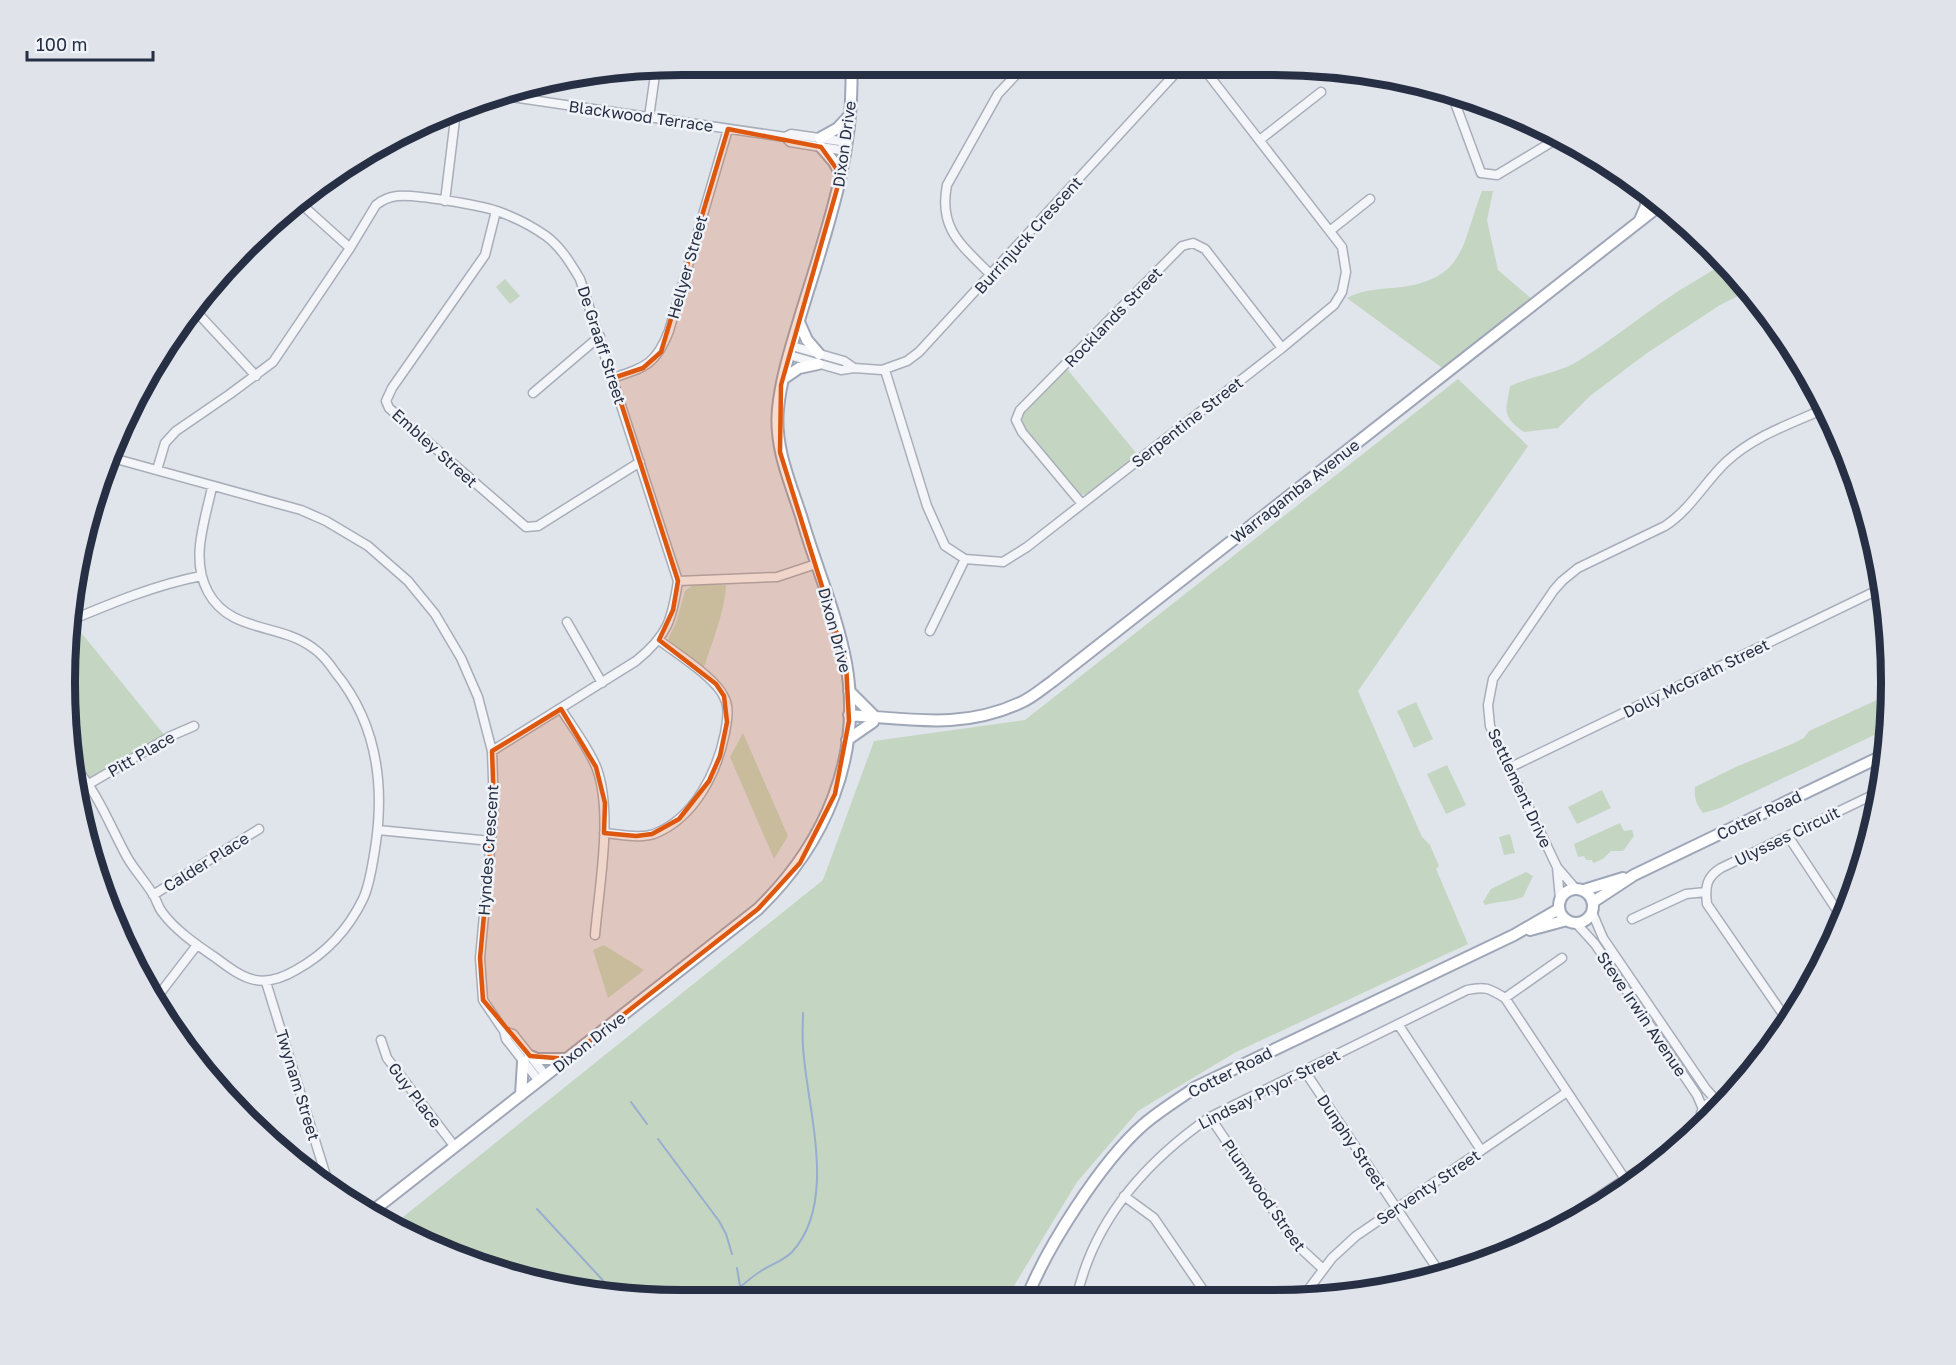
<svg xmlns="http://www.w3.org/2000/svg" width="1956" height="1365" viewBox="0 0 1956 1365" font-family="'Golos Text',sans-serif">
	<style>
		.green { fill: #c4d6c1 }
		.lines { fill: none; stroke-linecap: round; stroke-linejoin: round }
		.stream { stroke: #98adcf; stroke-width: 2 }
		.minor-casing { stroke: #a8aeb9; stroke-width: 11 }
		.major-casing { stroke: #9ea6b8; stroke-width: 14 }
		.minor { stroke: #f4f5f9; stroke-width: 8 }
		.major { stroke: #fff; stroke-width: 10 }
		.marked { fill: #de570f; fill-opacity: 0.2; stroke: #de570f; stroke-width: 4.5; stroke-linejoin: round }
		.labels { text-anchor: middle; stroke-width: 5; stroke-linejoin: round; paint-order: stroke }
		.street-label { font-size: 16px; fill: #272f44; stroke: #f0f3f8 }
		.rim { fill: none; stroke: #272f44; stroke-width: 8 }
	</style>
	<rect width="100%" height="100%" fill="#e0e4eb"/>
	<!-- green -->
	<path class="green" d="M 1482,191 L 1493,191 L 1487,220 L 1498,270 L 1533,300 L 1445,370 L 1347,298 C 1363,289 1383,289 1402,287 C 1467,278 1462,241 1482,191 Z
		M 1725,263 L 1748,291 L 1720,305 L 1647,353 L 1590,396 L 1558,428 L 1524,432 C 1501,416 1506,411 1510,386 C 1532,376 1554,374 1575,363 C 1602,347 1625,328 1651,310 C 1674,293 1700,278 1725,263 Z
		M 505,279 L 520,296 L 510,304 L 496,287 Z
		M 1067,369 L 1137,454 L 1087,494 L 1080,495 L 1023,425 L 1022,418 L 1024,411 Z
		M 1458,379 L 1528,446 L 1358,691 L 1422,837 L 1430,845 L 1439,866 L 1436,869 L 1468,944 L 1236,1052 L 1138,1111 L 1077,1182 L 1009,1294 L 1007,1300 L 683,1300 L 562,1289 L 446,1253 L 393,1225 L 823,880 L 874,741 L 1025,720 Z
		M 693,585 L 726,585 C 725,612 712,641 704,668 L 693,661 L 668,639 L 676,623 L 685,591 Z
		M 70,619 L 166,737 L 90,781 L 73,764 L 65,683 L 69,620 Z
		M 1890,694 L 1887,729 L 1720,808 L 1703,813 C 1696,805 1694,797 1695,787 L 1738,766 L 1792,744 L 1804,738 L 1809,731 Z
		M 1416,702 L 1433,739 L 1414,748 L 1397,711 Z
		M 743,733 L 788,836 L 774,859 L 730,757 Z
		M 1447,765 L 1466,805 L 1446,814 L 1427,774 Z
		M 1602,790 L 1611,808 L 1577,824 L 1568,807 Z
		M 1620,823 L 1624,831 L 1632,830 L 1634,836 L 1623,851 L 1611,851 L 1603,859 L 1593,863 L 1592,860 L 1586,860 L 1584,856 L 1578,857 L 1574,844 Z
		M 1510,834 L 1515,853 L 1504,855 L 1499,837 Z
		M 1526,872 L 1533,876 L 1523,897 C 1511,902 1498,901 1485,905 L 1483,902 L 1491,889 Z
		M 604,945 L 644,970 L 608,998 L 593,950 Z"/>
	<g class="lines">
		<!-- stream -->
		<path class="stream" d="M 631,1102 L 647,1124
			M 658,1139 L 719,1221 L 726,1234 L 732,1254
			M 537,1209 L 609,1287
			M 737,1268 L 740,1286
			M 726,1300 C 737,1290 748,1279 761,1271 C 772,1264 783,1261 792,1252 C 839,1201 806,1106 803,1046 C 802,1035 803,1024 803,1013"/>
		<defs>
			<path id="minor" d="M 1451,92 L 1481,173 L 1497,175 L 1560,137
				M 498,95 L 785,137 L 790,142 L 846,151
				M 649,117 L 656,68
				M 785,137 L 791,134 L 847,142
				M 1261,139 L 1321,92
				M 445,201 L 456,111
				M 300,203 L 350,248
				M 496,211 L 485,255 L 392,388 L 386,401 L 389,408 L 526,527 L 538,526 L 640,462
				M 1331,230 L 1370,199
				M 991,275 C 963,246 938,230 947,185 L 998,94 L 1025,65
				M 193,308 L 256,376
				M 792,346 L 844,361 L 854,368
				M 789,355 L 841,370 L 854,368 L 882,370 L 907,361 L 919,352 L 1183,65
				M 885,370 L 927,506 L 945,546 L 965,559 L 1003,562 L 1027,547 L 1282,348 L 1334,305 L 1342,292 L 1346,272 L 1342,247 L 1201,65
				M 613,378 C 646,367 656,364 669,331 L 728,129
				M 533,393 L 600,336
				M 109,457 L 301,510 L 326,521 L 368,546 L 408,581 L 435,614 L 461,658 L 478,697 L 492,751 L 494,807 L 480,958 L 483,1000 L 504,1031 L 506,1039 L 539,1081
				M 157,470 L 165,443 L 176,431 L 230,394 L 273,362 L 350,248 L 376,205 C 382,200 389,197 397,196 C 416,194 478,205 497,211 C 514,217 532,226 546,236 C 561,247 571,264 580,279 L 678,581 C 672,620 668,635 636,661 L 492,751
				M 1082,504 L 1022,432 L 1016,420 L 1020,410 L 1182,246 L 1193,243 L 1205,249 L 1282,348
				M 678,581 L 777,577 L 816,564
				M 69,621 C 112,603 155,585 201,576
				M 567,622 L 602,683
				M 930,631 L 965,559
				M 561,709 C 573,728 589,748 597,769 C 613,814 599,887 595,935
				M 72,764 C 97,790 110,826 127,857 C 135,871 146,882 154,896 C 157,901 158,907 162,912 C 176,931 197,945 216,958 C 245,980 262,990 296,970 C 325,954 348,930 363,899 C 370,884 372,866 375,849 C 385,786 377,723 335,672 C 329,663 322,654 313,648 C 280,623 230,633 208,592 C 190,559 205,521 212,487
				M 1509,768 L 1882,588
				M 89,784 L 171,736 L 194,726
				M 378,830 L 491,841
				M 604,833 C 620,834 639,839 654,834 C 695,818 717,772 725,733 C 727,721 730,708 724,697 C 716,678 677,654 659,640
				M 1788,836 L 1844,921
				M 1557,867 L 1560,899
				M 1575,888 L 1557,867 L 1495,737 L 1490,726 L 1488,705 L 1493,679 L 1554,590 L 1562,581 L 1578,568 L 1665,526 C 1691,509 1704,483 1726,462 C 1754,436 1790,424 1824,409
				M 153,895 L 259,829
				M 1592,912 L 1603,938 L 1706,1089 L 1716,1100
				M 1632,919 L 1686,894 L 1706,892
				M 1576,923 L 1595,944 L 1697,1095 L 1703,1109
				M 266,982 L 330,1189
				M 1505,998 L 1562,958
				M 154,1001 L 197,945
				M 1789,1023 L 1707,904 C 1705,887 1706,877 1721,868 L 1881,791
				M 1398,1024 L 1481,1150
				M 504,1031 L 513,1034 L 546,1076
				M 381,1040 L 387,1058 L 455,1147
				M 1304,1070 L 1440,1273
				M 1210,1117 L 1296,1244 L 1323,1269
				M 1704,1125 L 1701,1113 C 1706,1102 1714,1098 1725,1102
				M 1124,1196 L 1154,1218 L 1210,1300
				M 1531,1242 L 1688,1137 L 1701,1117
				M 1302,1298 L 1332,1258 L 1356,1236 L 1567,1092
				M 1076,1300 C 1093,1221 1145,1162 1210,1117 L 1467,990 C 1485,986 1489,988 1505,998 L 1625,1179"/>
			<path id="major" d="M 820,138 L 838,128 L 850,115
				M 821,147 L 834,162 L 841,175
				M 1640,220 L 1646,206 L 1646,196
				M 799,322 L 807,340 L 819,354
				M 783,379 L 799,368 L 818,364
				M 849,691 L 874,716
				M 849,715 C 911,719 963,730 1022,702 C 1033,697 1043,688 1053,681 L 1659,206
				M 847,740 L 873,722
				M1559 906a17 17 0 1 1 34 0a17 17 0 1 1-34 0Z
				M 1584,890 L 1623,878
				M 1593,902 L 1634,875 L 1884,755
				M 1530,930 L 1567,920
				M 530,1056 L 537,1059 L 567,1059
				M 521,1095 L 523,1062
				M 370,1213 L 758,909 C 825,844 863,757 846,663 C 837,614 816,567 802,519 C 791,484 774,448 778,409 C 781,378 791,347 800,317 C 825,235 856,152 851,65
				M 1026,1300 C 1046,1248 1101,1162 1143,1125 C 1159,1111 1179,1099 1196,1087 L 1514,935 L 1559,909"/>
		</defs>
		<!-- minor casing -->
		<use href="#minor" class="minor-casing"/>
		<!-- major casing -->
		<use href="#major" class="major-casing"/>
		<!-- minor -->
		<use href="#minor" class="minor"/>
		<!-- major -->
		<use href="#major" class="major"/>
	</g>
	<!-- marked area -->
	<path class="marked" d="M 728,129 L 821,147 L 841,175 L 781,385 L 780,452 L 846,663 L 849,721 L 835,794 L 800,863 L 758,909 L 567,1059 L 530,1056 L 483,1000 L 480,958 L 494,807 L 492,751 L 561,709 L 596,767 L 605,803 L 604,833 L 636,836 L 652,834 L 679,819 L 709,781 L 720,756 L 727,722 L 724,696 L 716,684 L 659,640 L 673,610 L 678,581 L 613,378 L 643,368 L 661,352 Z"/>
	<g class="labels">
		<!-- street labels -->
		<g class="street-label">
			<text transform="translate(641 116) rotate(8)" y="6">Blackwood Terrace</text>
			<text transform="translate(844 144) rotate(-82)" y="6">Dixon Drive</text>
			<text transform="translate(1028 235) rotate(-48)" y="6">Burrinjuck Crescent</text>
			<text transform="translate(687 267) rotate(-74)" y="6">Hellyer Street</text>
			<text transform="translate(1113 317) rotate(-46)" y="6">Rocklands Street</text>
			<text transform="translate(602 345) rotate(72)" y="6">De Graaff Street</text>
			<text transform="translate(1187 422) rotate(-38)" y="6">Serpentine Street</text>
			<text transform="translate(435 448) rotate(42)" y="6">Embley Street</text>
			<text transform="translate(1295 491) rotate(-38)" y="6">Warragamba Avenue</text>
			<text transform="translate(835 630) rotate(75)" y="6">Dixon Drive</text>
			<text transform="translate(1696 678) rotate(-26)" y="6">Dolly McGrath Street</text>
			<text transform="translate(141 754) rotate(-30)" y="6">Pitt Place</text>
			<text transform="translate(1520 788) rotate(65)" y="6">Settlement Drive</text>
			<text transform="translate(1759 815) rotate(-26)" y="6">Cotter Road</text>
			<text transform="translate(1787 836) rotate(-26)" y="6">Ulysses Circuit</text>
			<text transform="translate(488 850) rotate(-86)" y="6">Hyndes Crescent</text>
			<text transform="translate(206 862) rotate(-32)" y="6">Calder Place</text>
			<text transform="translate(1642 1014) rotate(56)" y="6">Steve Irwin Avenue</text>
			<text transform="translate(589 1042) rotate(-38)" y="6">Dixon Drive</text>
			<text transform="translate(1230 1072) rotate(-27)" y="6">Cotter Road</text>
			<text transform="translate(298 1085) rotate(73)" y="6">Twynam Street</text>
			<text transform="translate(1269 1089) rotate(-27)" y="6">Lindsay Pryor Street</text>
			<text transform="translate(415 1095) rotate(53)" y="6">Guy Place</text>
			<text transform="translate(1352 1142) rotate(56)" y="6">Dunphy Street</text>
			<text transform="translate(1428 1187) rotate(-34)" y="6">Serventy Street</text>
			<text transform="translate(1264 1195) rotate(55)" y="6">Plumwood Street</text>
		</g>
	</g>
	<!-- crop -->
	<path d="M0 0H1956V1365H0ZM682 75H1274A607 607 0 0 1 1881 682V683A607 607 0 0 1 1274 1290H682A607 607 0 0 1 75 683V682A607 607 0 0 1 682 75Z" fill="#e0e3ea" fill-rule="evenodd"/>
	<path class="rim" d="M682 75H1274A607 607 0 0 1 1881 682V683A607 607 0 0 1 1274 1290H682A607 607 0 0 1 75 683V682A607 607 0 0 1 682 75Z"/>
	<!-- scale -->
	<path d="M27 51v9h126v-9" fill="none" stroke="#272f44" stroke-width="3"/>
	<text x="36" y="51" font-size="18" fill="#272f44" stroke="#f0f3f8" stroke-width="4.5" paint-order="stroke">100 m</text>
</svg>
